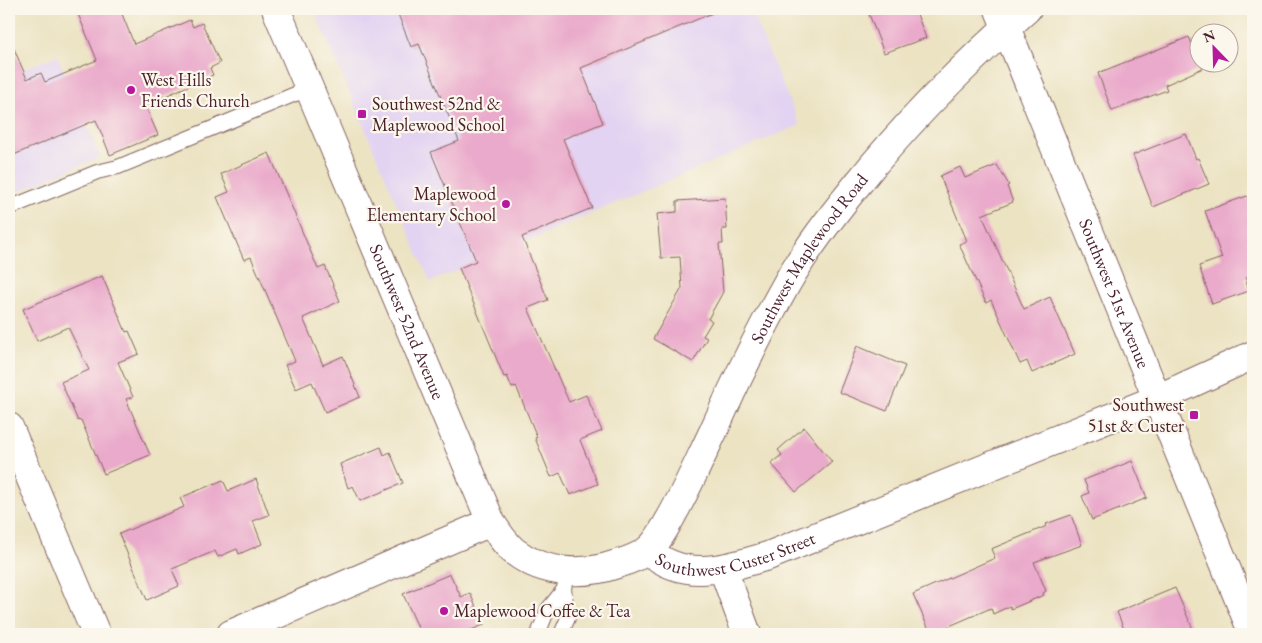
<svg xmlns="http://www.w3.org/2000/svg" width="1262" height="643" viewBox="0 0 1262 643" font-family="'EB Garamond',serif">
	<style>
		.built { fill: #e3d3f2 }
		.building { fill: #eaaacb }
		.lines { fill: none; stroke-linecap: round; stroke-linejoin: round }
		.service-casing { stroke: #836460; stroke-width: 16 }
		.minor-casing { stroke: #836460; stroke-width: 30 }
		.service { stroke: #fff; stroke-width: 14 }
		.minor { stroke: #fff; stroke-width: 28 }
		.poi-dot { fill: #b5179e; stroke: #fbf7ec; stroke-width: 2 }
		.labels { text-anchor: middle; stroke-width: 4.5; stroke-linejoin: round; paint-order: stroke }
		.poi-label { font-size: 18px; fill: #4a1f2b; stroke: #fbf7ec; text-anchor: start }
		.street-label { font-size: 18px; fill: #4a1f2b; stroke: #fbf7ec }
	</style>
	<rect width="100%" height="100%" fill="#fbf7ec"/>
	<filter id="ink" filterUnits="userSpaceOnUse"><feTurbulence type="fractalNoise" baseFrequency=".02" numOctaves="2"/><feDisplacementMap in="SourceGraphic" scale="10" xChannelSelector="R" yChannelSelector="G"/><feConvolveMatrix kernelMatrix="1 2 1 2 8 2 1 2 1" color-interpolation-filters="sRGB"/></filter>
	<filter id="wash" filterUnits="userSpaceOnUse"><feTurbulence type="fractalNoise" baseFrequency=".0096" numOctaves="4" result="noise"/><feDisplacementMap in="SourceGraphic" scale="20" xChannelSelector="R" yChannelSelector="G"/><feGaussianBlur stdDeviation="1.12" result="paint"/><feColorMatrix in="noise" values="0 0 0 0 0 0 0 0 0 0 0 0 0 0 0 0 0 1.4 0 .05"/><feComposite in="paint" operator="in"/></filter>
	<g filter="url(#wash)">
		<rect width="100%" height="100%" fill="#ece3c3"/>
		<!-- built -->
		<path class="built" d="M 314,9 L 750,9 L 800,125 L 430,282 Z
			M 57,55 L 100,157 L 9,195 L 9,76 Z"/>
		<g id="blocks">
			<!-- building -->
			<path class="building" d="M 76,9 L 120,9 L 134,44 L 190,20 L 193,27 L 202,23 L 220,63 L 210,68 L 213,75 L 145,105 L 158,135 L 110,155 L 96,120 L 9,157 L 9,37 L 27,79 L 41,73 L 45,82 L 97,60 Z
				M 396,9 L 722,9 L 581,68 L 603,123 L 563,139 L 592,208 L 522,237 L 548,300 L 528,308 L 569,402 L 586,395 L 602,431 L 580,440 L 598,484 L 570,495 L 560,473 L 551,477 L 535,438 L 537,437 L 516,386 L 512,388 L 507,376 L 504,377 L 459,268 L 476,261 L 431,152 L 459,141 L 419,44 L 411,47 Z
				M 867,9 L 915,9 L 926,38 L 884,53 Z
				M 1189,37 L 1200,62 L 1203,68 L 1165,85 L 1167,90 L 1112,111 L 1098,73 Z
				M 1186,134 L 1196,159 L 1198,158 L 1209,184 L 1153,207 L 1133,155 Z
				M 269,153 L 318,269 L 325,266 L 340,301 L 303,318 L 323,365 L 343,356 L 360,397 L 325,412 L 312,382 L 296,389 L 285,365 L 295,361 L 251,257 L 244,260 L 217,197 L 229,192 L 221,174 Z
				M 997,165 L 1009,185 L 1007,186 L 1013,202 L 982,215 L 1024,309 L 1050,297 L 1075,354 L 1032,373 L 1027,361 L 1020,364 L 991,300 L 986,303 L 959,244 L 967,241 L 940,176 L 960,167 L 965,178 Z
				M 1247,196 L 1253,213 L 1253,275 L 1245,278 L 1249,291 L 1212,304 L 1199,266 L 1222,258 L 1205,211 Z
				M 725,198 L 727,229 L 722,229 L 723,244 L 719,244 L 723,292 L 708,319 L 712,321 L 703,336 L 707,338 L 693,362 L 653,339 L 682,288 L 680,257 L 661,258 L 657,214 L 677,212 L 677,201 Z
				M 102,276 L 126,332 L 129,331 L 139,354 L 118,362 L 133,397 L 126,399 L 150,455 L 104,474 L 81,420 L 78,421 L 61,382 L 89,370 L 68,327 L 37,341 L 23,309 Z
				M 857,346 L 905,366 L 887,411 L 839,392 Z
				M 804,427 L 832,462 L 796,492 L 771,463 L 782,455 L 778,450 Z
				M 381,447 L 384,455 L 390,452 L 403,483 L 360,501 L 353,486 L 348,488 L 340,464 Z
				M 1132,461 L 1147,498 L 1092,520 L 1082,496 L 1089,493 L 1084,480 Z
				M 256,479 L 269,515 L 253,521 L 262,544 L 239,554 L 237,549 L 218,557 L 215,551 L 172,569 L 179,586 L 147,600 L 119,534 L 184,507 L 180,498 L 223,480 L 228,491 Z
				M 1071,515 L 1082,545 L 1034,562 L 1046,591 L 1043,593 L 1044,595 L 1011,609 L 1010,606 L 993,614 L 991,608 L 931,634 L 913,594 L 995,558 L 991,549 L 1047,526 L 1046,524 Z
				M 450,574 L 461,597 L 470,593 L 484,625 L 461,634 L 421,634 L 403,594 Z
				M 1175,588 L 1195,634 L 1126,634 L 1117,612 Z"/>
		</g>
	</g>
	<g filter="url(#ink)">
		<use href="#blocks" fill-opacity="0" stroke="#836460" stroke-width="1"/>
		<g class="lines">
			<defs>
				<path id="service" d="M 9,208 L 97,172 L 118,167 L 310,88
					M 538,634 L 548,609 L 564,589
					M 561,634 L 568,618 L 564,589 L 567,571"/>
				<g id="minor">
					<path id="s1" d="M 276,9 L 491,522 C 498,533 505,544 515,552 C 544,574 583,576 617,564 C 627,561 639,557 648,550 C 657,543 664,529 670,519 C 686,491 699,461 713,432 C 736,381 760,331 787,283 C 806,249 831,217 856,186 C 907,122 965,64 1027,9"/>
					<path id="s2" d="M 999,10 L 1253,634"/>
					<path d="M 9,427 L 96,634"/>
					<path id="s3" d="M 648,550 C 685,583 726,568 768,556 L 1157,399 L 1253,355"/>
					<path d="M 723,569 L 747,634"/>
					<path d="M 231,634 L 491,522"/>
				</g>
			</defs>
			<!-- service casing -->
			<use href="#service" class="service-casing"/>
			<!-- minor casing -->
			<use href="#minor" class="minor-casing"/>
			<!-- service -->
			<use href="#service" class="service"/>
			<!-- minor -->
			<use href="#minor" class="minor"/>
		</g>
	</g>
	<!-- markers -->
	<g class="poi-dot">
		<circle cx="131" cy="90" r="5"/>
		<rect x="357" y="109" width="10" height="10" rx="2.5"/>
		<circle cx="506" cy="204" r="5"/>
		<rect x="1189" y="410" width="10" height="10" rx="2.5"/>
		<circle cx="444" cy="611" r="5"/>
	</g>
	<g class="labels">
		<!-- poi labels -->
		<g class="poi-label">
			<text x="141" y="86">West Hills<tspan x="141" dy="21">Friends Church</tspan></text>
			<text x="372" y="110">Southwest 52nd &amp;<tspan x="372" dy="21">Maplewood School</tspan></text>
			<text x="496" y="200" text-anchor="end">Maplewood<tspan x="496" dy="21">Elementary School</tspan></text>
			<text x="1184" y="411" text-anchor="end">Southwest<tspan x="1184" dy="21">51st &amp; Custer</tspan></text>
			<text x="454" y="617">Maplewood Coffee &amp; Tea</text>
		</g>
		<!-- street labels -->
		<g class="street-label">
			<text dy="6" stroke="none"><textPath href="#s1" startOffset="1070">Southwest Maplewood Road</textPath></text>
			<text dy="6" stroke="none"><textPath href="#s2" startOffset="306">Southwest 51st Avenue</textPath></text>
			<text dy="6" stroke="none"><textPath href="#s1" startOffset="339">Southwest 52nd Avenue</textPath></text>
			<text dy="6" stroke="none"><textPath href="#s3" startOffset="94">Southwest Custer Street</textPath></text>
		</g>
	</g>
	<!-- margin -->
	<rect width="1262" height="643" fill="none" stroke="#fbf7ec" stroke-width="30"/>
	<!-- north arrow -->
	<g transform="translate(1214 48) rotate(337)"><circle r="24" fill="#fbf7ec" stroke="#b4a19f"/>
	<path d="M0-4L9 19L0 12L-9 19Z" fill="#b5179e"/>
	<text y="-8" font-size="14" font-weight="bold" text-anchor="middle" fill="#4a1f2b">N</text>
	</g>
</svg>
